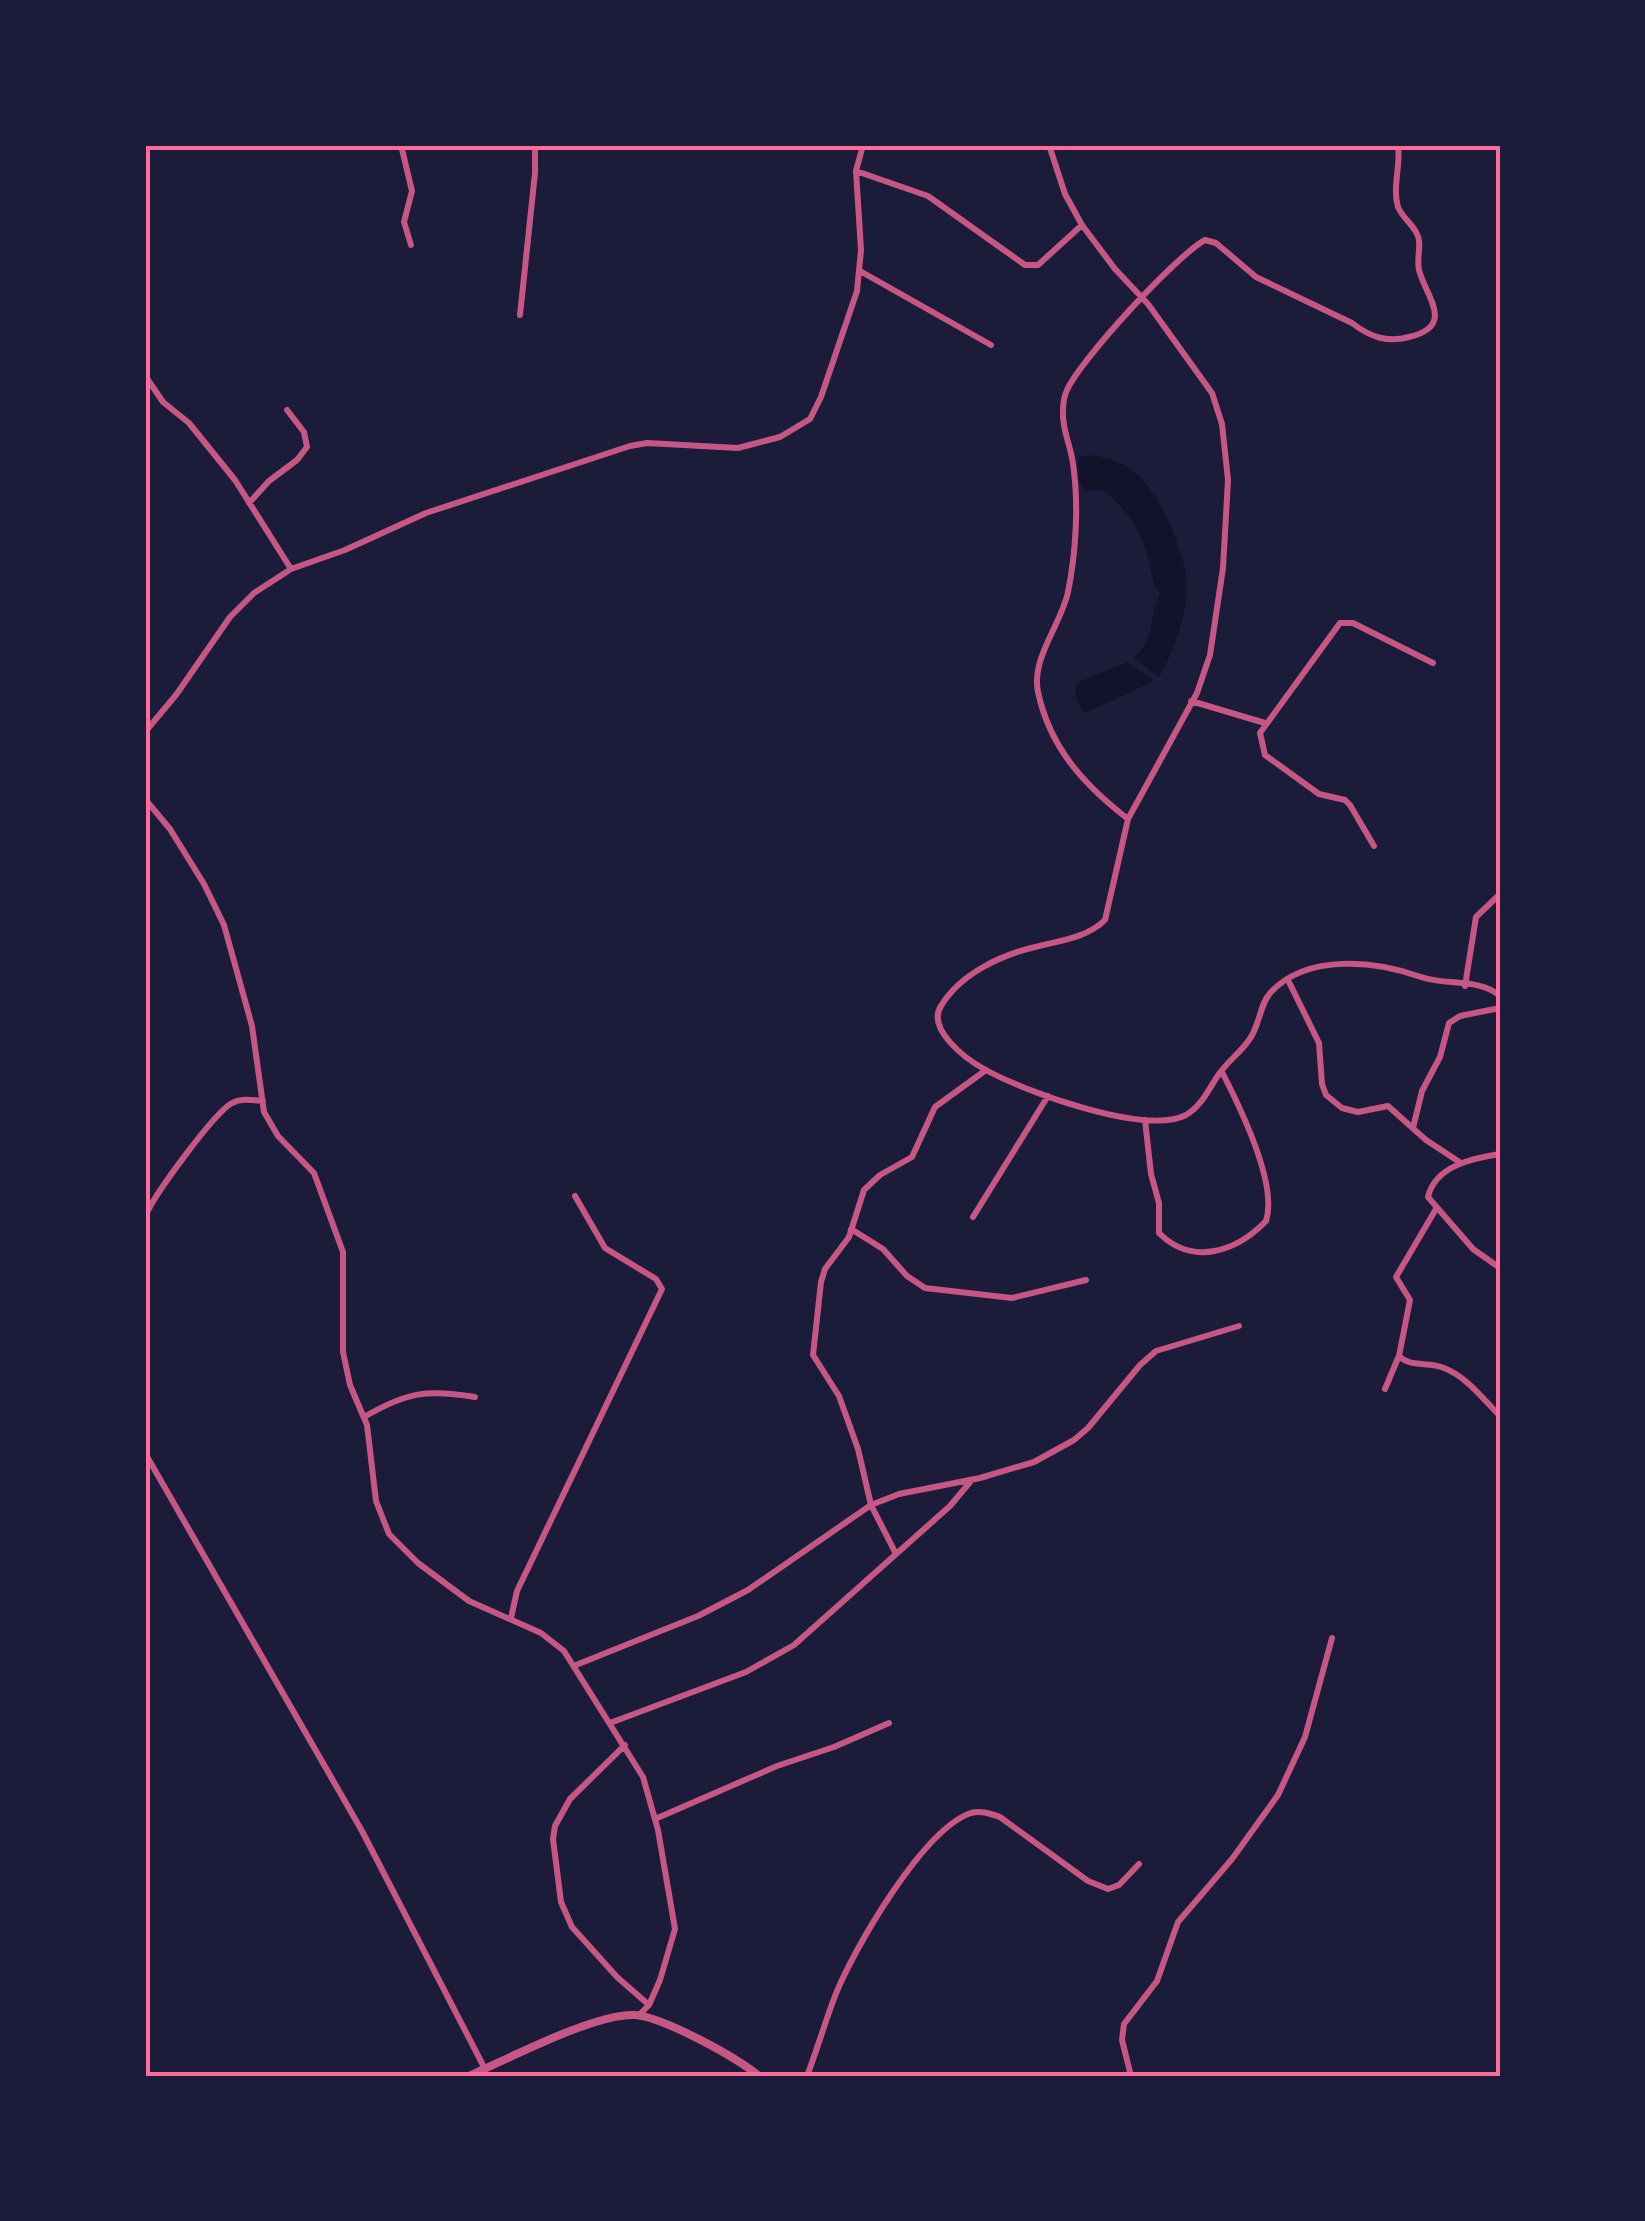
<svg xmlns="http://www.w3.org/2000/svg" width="1645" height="2221" viewBox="0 0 1645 2221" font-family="'Golos Text',sans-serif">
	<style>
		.water { fill: #12122b }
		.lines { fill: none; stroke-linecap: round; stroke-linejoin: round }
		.minor { stroke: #c65784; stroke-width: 6 }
		.tertiary { stroke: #c65784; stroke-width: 8 }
		.neatline { fill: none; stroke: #ff6b9d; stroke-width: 4 }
	</style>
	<rect width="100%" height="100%" fill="#1b1b3a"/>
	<!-- water -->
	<path class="water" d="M 1087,455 C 1105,456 1123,462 1137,474 C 1160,494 1188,558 1187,588 C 1186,617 1174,651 1159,677 L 1134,658 C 1158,635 1147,621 1160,594 L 1155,587 C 1144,541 1141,522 1103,490 L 1084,491 L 1079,480 L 1078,458 Z
		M 1127,662 L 1154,681 L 1085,713 C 1077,704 1073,694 1077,683 Z"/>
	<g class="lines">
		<!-- minor -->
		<path class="minor" d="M 401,145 L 412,191 L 404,222 L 411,245
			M 1049,145 L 1065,194 L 1082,225 L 1115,269 L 1148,304 L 1212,393 L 1222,424 L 1228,480 L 1223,568 L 1210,655 L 1197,693 L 1128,819 L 1105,920 C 1087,938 1058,941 1035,947 C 1001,955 960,974 941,1006 C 926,1029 966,1059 984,1069 C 1023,1091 1145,1136 1186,1115 C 1202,1106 1209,1088 1219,1074 C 1228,1061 1240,1053 1249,1040 C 1260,1026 1259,1005 1271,992 C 1308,953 1376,961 1421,977 C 1447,986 1480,978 1500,996
			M 856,171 L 928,196 L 1025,265 L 1038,265 L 1082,225
			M 860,271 L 991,345
			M 520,315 L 535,173 L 535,145
			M 146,377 L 163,402 L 189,423 L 235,480 L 291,569
			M 249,503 L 269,481 L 297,460 L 307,447 L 304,432 L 287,410
			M 1191,701 L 1265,723
			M 145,732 L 176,695 L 230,617 L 254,593 L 291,569 L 345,550 L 426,513 L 630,446 L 647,443 L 738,448 L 780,437 L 810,419 L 821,397 L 857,291 L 861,250 L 856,171 L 863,145
			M 145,799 L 170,829 L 204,884 L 224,925 L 252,1026 L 264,1112 L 278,1136 L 314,1173 L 343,1252 L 343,1352 L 350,1385 L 367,1425 L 376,1501 L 389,1534 L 418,1563 L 469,1601 L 541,1633 L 564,1651 L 643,1777 L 658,1830 L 675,1929 L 660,1980 L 649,2005 L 639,2015
			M 1128,819 C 1084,785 1050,748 1038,692 C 1031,658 1061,625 1068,592 C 1076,552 1079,504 1073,464 C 1071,446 1062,430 1063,412 C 1063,405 1064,396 1067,390 C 1080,360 1177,255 1205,240 L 1216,243 L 1256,277 L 1352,323 C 1370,337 1387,343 1409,337 C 1456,326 1426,297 1419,270 C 1416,257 1423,243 1416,232 C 1411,223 1402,217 1398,207 C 1392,188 1401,165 1398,145
			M 1374,846 L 1350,805 L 1345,800 L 1319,794 L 1265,755 L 1260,733 L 1340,623 L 1353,623 L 1433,663
			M 1288,980 L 1319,1043 L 1322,1084 L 1326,1095 L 1342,1108 L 1358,1112 L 1388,1106 L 1426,1140 L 1461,1163
			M 1465,986 L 1476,917 L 1500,894
			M 1145,1120 L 1151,1174 L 1159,1203 L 1159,1233 C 1193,1267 1237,1251 1266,1221 C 1278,1184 1239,1105 1222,1072
			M 1413,1128 L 1422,1091 L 1440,1057 L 1449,1023 L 1460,1016 L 1500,1008
			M 1500,1154 C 1473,1158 1435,1166 1428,1197 L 1473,1249 L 1500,1268
			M 1436,1209 L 1396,1277 L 1410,1300 L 1399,1356 C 1410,1368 1429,1361 1444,1368 C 1467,1377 1483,1399 1500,1416
			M 145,1217 C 153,1196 214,1113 232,1103 C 242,1098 252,1100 263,1101
			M 973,1217 L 1048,1096
			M 851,1229 L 883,1249 L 907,1276 L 925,1288 L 1012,1298 L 1086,1280
			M 1385,1389 L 1398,1358
			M 364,1417 C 407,1392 427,1389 475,1397
			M 145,1453 L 362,1831 L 485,2069
			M 896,1554 L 871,1505 L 858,1449 L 839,1396 L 813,1355 L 821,1282 L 825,1269 L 849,1237 L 864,1190 L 880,1175 L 912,1157 L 935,1107 L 986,1070
			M 511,1618 L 517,1591 L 662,1289 L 656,1279 L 605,1248 L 575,1196
			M 576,1665 L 698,1616 L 748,1590 L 871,1505 L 899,1494 L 980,1478 L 1034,1462 L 1074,1440 L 1088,1428 L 1140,1365 L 1156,1351 L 1239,1326
			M 610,1723 L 746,1672 L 794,1645 L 950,1506 L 971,1481
			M 625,1745 L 570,1799 L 555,1826 L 553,1839 L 561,1902 L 572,1927 L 617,1977 L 649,2005
			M 655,1819 L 777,1766 L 834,1747 L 889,1723
			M 807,2076 C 817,2050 825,2022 835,1996 C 853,1950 923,1829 971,1813 C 982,1810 991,1814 1000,1817 L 1088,1881 L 1108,1889 L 1119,1885 L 1139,1864
			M 1131,2076 L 1122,2040 L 1124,2024 L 1157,1981 L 1178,1922 L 1232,1859 L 1278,1795 L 1305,1737 L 1332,1638"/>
		<!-- tertiary -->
		<path class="tertiary" d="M 469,2076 C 508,2059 595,2013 635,2015 C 663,2017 736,2057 759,2076"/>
	</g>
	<!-- border -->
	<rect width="1645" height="2221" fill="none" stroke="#1b1b3a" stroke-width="295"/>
	<rect x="148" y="148" width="1350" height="1926" class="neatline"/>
</svg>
